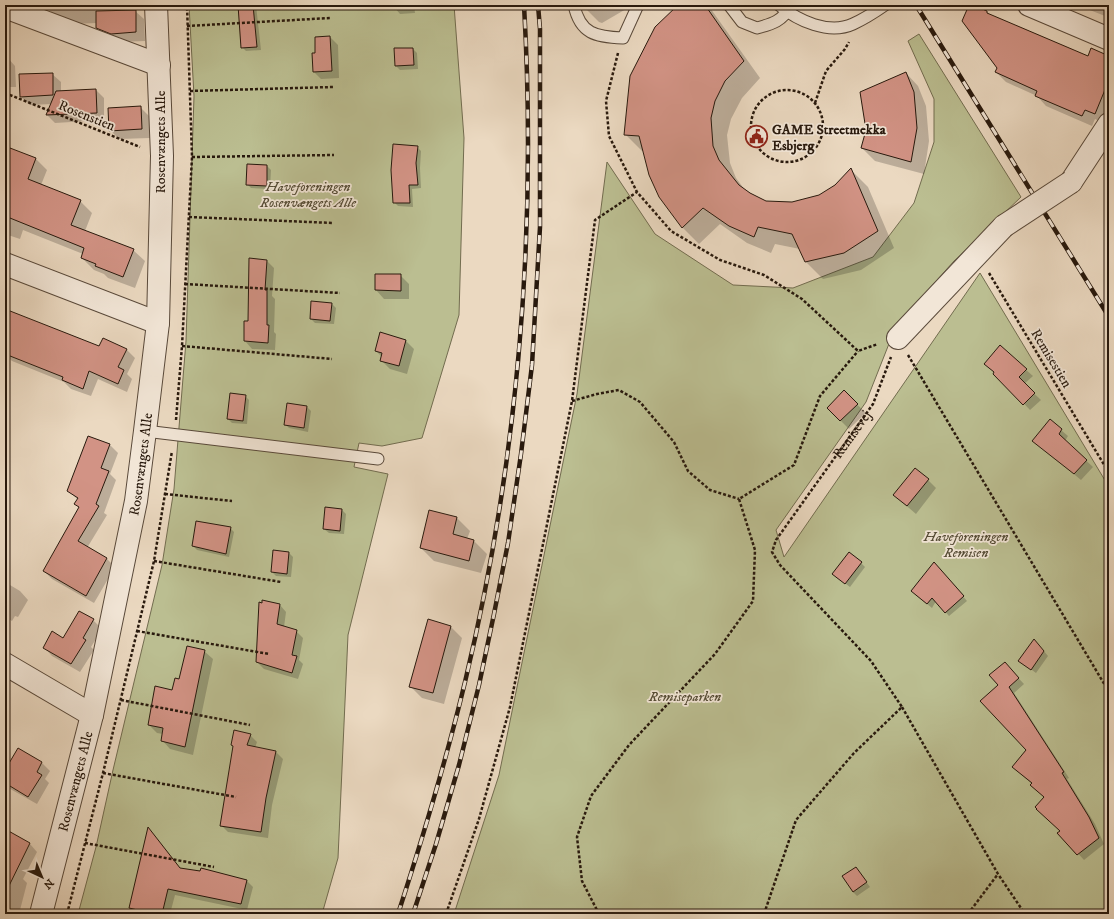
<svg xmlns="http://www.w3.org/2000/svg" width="1114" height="919" viewBox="0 0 1114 919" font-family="'IM FELL DW Pica',serif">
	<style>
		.green { fill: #bbbe91; stroke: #726c4f }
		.shadow { fill: #0003 }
		.building { fill: #d29385; stroke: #28190d }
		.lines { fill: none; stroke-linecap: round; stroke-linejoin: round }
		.service-casing { stroke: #59493a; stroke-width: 13 }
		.minor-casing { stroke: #59493a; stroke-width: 24 }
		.tertiary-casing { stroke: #59493a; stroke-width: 24 }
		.path { stroke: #28190d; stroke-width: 2.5; stroke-dasharray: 3 2; stroke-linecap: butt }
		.service { stroke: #f2e6d7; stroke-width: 11 }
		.minor { stroke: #f2e6d7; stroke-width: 22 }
		.tertiary { stroke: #f2e6d7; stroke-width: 22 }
		.rail-casing { stroke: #28190d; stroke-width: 4.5 }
		.rail { stroke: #f2e6d7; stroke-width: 3; stroke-dasharray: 9; stroke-linecap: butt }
		.minor-bridge-casing { stroke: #59493a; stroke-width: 24; stroke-linecap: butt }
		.minor-bridge { stroke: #f2e6d7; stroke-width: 22 }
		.labels { text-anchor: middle; stroke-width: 3.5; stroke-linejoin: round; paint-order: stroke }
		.street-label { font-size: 14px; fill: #28190d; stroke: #f2e6d7 }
		.poi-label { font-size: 14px; font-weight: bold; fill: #28190d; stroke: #f2e6d7; text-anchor: start }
		.park-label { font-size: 14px; font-style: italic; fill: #544b35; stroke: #f2e6d7 }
	</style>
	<rect width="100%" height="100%" fill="#ebd9c1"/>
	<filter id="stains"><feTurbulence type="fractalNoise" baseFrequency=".005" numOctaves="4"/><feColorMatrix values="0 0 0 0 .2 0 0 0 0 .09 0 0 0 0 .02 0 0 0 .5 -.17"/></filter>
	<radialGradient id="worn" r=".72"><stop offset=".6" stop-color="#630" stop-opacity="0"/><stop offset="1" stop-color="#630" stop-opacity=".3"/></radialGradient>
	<!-- green -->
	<path class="green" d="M 189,5 L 454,5 L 464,138 L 459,315 L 422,438 L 382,446 L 359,443 L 354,467 L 388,474 L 348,635 L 338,858 L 322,914 L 78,914 L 96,847 L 113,770 L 162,565 L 174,489 L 186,341 L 194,96 Z
		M 919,34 L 1021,197 L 954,261 L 896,326 L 866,402 L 776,530 L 784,557 L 980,273 L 1109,487 L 1109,914 L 454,914 L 499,775 L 577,394 L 607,162 L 655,234 L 733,285 L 793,288 L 873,257 L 914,203 L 934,142 L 934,99 L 908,41 Z"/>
	<!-- shadow -->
	<path class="shadow" d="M 49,5 L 96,5 L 96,12 L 135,11 L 144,19 L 145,41 L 120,42 L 106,36 L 97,28 L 97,23 L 73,24 L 58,18 L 49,10 Z
		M 239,5 L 256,5 L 261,50 L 246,51 L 242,47 Z
		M 394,5 L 414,5 L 415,13 L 400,14 L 394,7 Z
		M 582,5 L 633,5 L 602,23 L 599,22 Z
		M 680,5 L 708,5 L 760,78 L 742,98 L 731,119 L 727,135 L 730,163 L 736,178 L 745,190 L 766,202 L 793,203 L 819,196 L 836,186 L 851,170 L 868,187 L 894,248 L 861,270 L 823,279 L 806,262 L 800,249 L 775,244 L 771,253 L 747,243 L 720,224 L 699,244 L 682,227 L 644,151 L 642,151 L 625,134 Z
		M 970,5 L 987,12 L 991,16 L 1089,57 L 1109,57 L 1109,114 L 1105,124 L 1095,119 L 1092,126 L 1046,106 L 1037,96 L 1006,82 L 996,72 L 998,67 Z
		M 1077,5 L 1109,5 L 1109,13 L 1106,12 L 1105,16 Z
		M 330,37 L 338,45 L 339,78 L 321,79 L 314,72 L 316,54 Z
		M 395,49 L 413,49 L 417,53 L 418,69 L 400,70 L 396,66 Z
		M 5,57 L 7,57 L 15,66 L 16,87 L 5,87 Z
		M 906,73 L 918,86 L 926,106 L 929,141 L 924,174 L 875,161 L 862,148 Z
		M 52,74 L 61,82 L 61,92 L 96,90 L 104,98 L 104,120 L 55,123 L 47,115 L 52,104 L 30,105 L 21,97 Z
		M 140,107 L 149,116 L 150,138 L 119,139 L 110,130 Z
		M 417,147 L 421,151 L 420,168 L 421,188 L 412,189 L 413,207 L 398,206 L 394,202 Z
		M 35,158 L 47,170 L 41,185 L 80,201 L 92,213 L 85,231 L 133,250 L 145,261 L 135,288 L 108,278 L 104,274 L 94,270 L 82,258 L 83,254 L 23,230 L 20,239 L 5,234 L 5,163 Z
		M 267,166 L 271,170 L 270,189 L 251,188 L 247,184 Z
		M 267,261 L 274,268 L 272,296 L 275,299 L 274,332 L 276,334 L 275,350 L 252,349 L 245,341 L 245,322 L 249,322 Z
		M 400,275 L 409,284 L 409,299 L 384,299 L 376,290 Z
		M 332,304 L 336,308 L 334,324 L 315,323 L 311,319 Z
		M 5,310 L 100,348 L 126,349 L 135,358 L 127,374 L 132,379 L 127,392 L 98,379 L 91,396 L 71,389 L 64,382 L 12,361 L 5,354 Z
		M 405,340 L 414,349 L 407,374 L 390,369 L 381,360 L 382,357 L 376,351 Z
		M 1000,347 L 1033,376 L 1024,384 L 1041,400 L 1030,410 L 986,364 Z
		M 844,392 L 866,413 L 849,429 L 828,408 Z
		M 245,396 L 249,400 L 247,424 L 232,423 L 228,419 Z
		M 288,404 L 307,407 L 311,411 L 308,432 L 289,428 L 285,424 Z
		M 1061,430 L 1068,436 L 1065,441 L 1093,467 L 1081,480 L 1034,441 Z
		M 88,437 L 110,445 L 118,453 L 110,474 L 116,480 L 104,513 L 107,515 L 87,548 L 107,559 L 115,567 L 94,603 L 52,579 L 44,571 L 80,508 L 76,504 L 78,500 L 68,490 Z
		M 928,480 L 936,488 L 916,514 L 894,495 Z
		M 342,510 L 346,514 L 344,534 L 329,533 L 324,529 Z
		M 457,518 L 470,531 L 467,539 L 474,541 L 487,554 L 481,573 L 434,561 L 421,548 Z
		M 230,528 L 234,532 L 229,557 L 197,550 L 193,546 Z
		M 289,553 L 293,557 L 291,577 L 276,576 L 272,572 Z
		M 861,563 L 865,567 L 850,587 L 838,578 Z
		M 938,567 L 967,601 L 949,616 L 936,601 L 932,608 L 916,595 Z
		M 5,582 L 20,591 L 28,600 L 18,617 L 15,616 L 12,621 L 5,617 Z
		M 280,605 L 286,612 L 284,627 L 296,631 L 303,638 L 299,660 L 303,664 L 298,679 L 264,669 L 257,662 Z
		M 93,620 L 102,629 L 91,647 L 94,650 L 80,672 L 52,656 L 44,647 L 63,639 Z
		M 451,627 L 462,638 L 444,704 L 422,698 L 411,687 Z
		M 1038,644 L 1048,656 L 1036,673 L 1024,664 Z
		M 204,651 L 213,659 L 193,755 L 170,749 L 162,740 L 163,734 L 157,733 L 149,725 L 180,680 Z
		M 1010,669 L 1024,684 L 1014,693 L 1069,778 L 1067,779 L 1095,824 L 1104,844 L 1084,860 L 1059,833 L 1061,831 L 1044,797 L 1031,785 L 1032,784 L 1013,767 L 1027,750 L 1000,685 Z
		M 250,735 L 257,742 L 255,748 L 276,752 L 283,759 L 272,805 L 268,838 L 228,832 L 221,825 Z
		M 18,749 L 42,763 L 50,771 L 45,779 L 49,783 L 37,804 L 5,786 L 5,760 L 10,763 Z
		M 149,829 L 181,869 L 246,880 L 253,887 L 247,910 L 175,895 L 170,914 L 137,914 L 130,908 Z
		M 5,831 L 30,844 L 37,852 L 23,879 L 27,883 L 19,914 L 5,914 Z
		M 856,868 L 870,887 L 857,896 L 853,892 Z"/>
	<!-- building -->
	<path class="building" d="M 238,5 L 253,5 L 257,47 L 241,48 Z
		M 678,5 L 705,5 L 744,61 L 725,81 L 715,101 L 711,118 L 713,146 L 719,160 L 739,185 L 750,193 L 766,201 L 792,202 L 819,195 L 835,185 L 851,168 L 878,231 L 844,253 L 805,262 L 792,234 L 758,227 L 754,237 L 729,226 L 703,208 L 682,228 L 659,197 L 649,175 L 639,136 L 624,135 L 630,76 L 655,27 Z
		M 969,5 L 973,5 L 987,11 L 987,13 L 1088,56 L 1091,48 L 1109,56 L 1109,80 L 1095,114 L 1085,110 L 1082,116 L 1035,96 L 1037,91 L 995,72 L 997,68 L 962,21 Z
		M 136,10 L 136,32 L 111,34 L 96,28 L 96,11 Z
		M 330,36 L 332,71 L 313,72 L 312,53 L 315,53 L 315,37 Z
		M 394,48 L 413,48 L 414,65 L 395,66 Z
		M 906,72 L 914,92 L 917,128 L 911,162 L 861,148 L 866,130 L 860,92 Z
		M 53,73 L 53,95 L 20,97 L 19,74 Z
		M 96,89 L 97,113 L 46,115 L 56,91 Z
		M 141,106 L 142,129 L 109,131 L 108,108 Z
		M 393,144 L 418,146 L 416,163 L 418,185 L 409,185 L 410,203 L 393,203 L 391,170 Z
		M 10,148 L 36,158 L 28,179 L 81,200 L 71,225 L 134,249 L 123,277 L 95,266 L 96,264 L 81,258 L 84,248 L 5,216 L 5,160 Z
		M 247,164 L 267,165 L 267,186 L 246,185 Z
		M 249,258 L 267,260 L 265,290 L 267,290 L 267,325 L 269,325 L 268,343 L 244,341 L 244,321 L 248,321 Z
		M 375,274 L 401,274 L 401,291 L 375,290 Z
		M 311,301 L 332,303 L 330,321 L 310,319 Z
		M 5,309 L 99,346 L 103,338 L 127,349 L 118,367 L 124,370 L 118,384 L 89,371 L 83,389 L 62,380 L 63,377 L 5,354 Z
		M 380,332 L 406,340 L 399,366 L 380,361 L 382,353 L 375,351 Z
		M 1000,345 L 1027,369 L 1019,377 L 1035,393 L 1023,405 L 993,374 L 994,372 L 984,364 Z
		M 844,390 L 858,404 L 840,421 L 827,408 Z
		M 230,393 L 246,395 L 243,421 L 227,419 Z
		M 287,403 L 307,406 L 304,428 L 284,425 Z
		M 1050,419 L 1062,429 L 1059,434 L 1087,460 L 1074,474 L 1032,441 Z
		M 88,436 L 110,444 L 101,468 L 109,471 L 96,504 L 99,506 L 78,541 L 107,558 L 86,596 L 43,571 L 79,507 L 74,504 L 78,498 L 67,491 Z
		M 915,468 L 929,479 L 907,506 L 893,495 Z
		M 325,507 L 342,509 L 340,531 L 323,529 Z
		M 429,510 L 457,517 L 453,534 L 474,540 L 469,561 L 420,548 Z
		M 196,521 L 231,527 L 226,554 L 192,546 Z
		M 273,550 L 289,552 L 287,574 L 271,572 Z
		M 849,552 L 862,562 L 845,584 L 832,574 Z
		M 934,562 L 964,596 L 945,613 L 932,598 L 927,604 L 911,591 Z
		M 262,600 L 280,604 L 277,624 L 297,630 L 292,655 L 297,656 L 292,673 L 256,662 L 259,602 L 262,603 Z
		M 79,611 L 94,619 L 83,638 L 86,640 L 71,664 L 43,648 L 52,631 L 63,638 Z
		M 428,619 L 451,626 L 433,693 L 409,687 Z
		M 1034,639 L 1044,651 L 1031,670 L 1018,661 Z
		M 187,646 L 205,650 L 185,747 L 161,741 L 163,728 L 148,725 L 155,686 L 172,690 L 175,678 L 179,679 Z
		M 1005,662 L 1019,678 L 1009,687 L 1064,772 L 1062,773 L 1089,817 L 1099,838 L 1077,855 L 1057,833 L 1060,831 L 1036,809 L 1037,809 L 1035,807 L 1044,797 L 1030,785 L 1032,783 L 1012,767 L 1026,750 L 980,701 L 998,685 L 989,675 Z
		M 234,730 L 251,734 L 247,745 L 276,751 L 266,798 L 261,832 L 220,826 L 233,746 L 231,745 Z
		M 18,748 L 42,762 L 37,772 L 42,775 L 28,797 L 5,783 L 5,770 Z
		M 148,827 L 180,868 L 200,871 L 201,868 L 247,880 L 241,904 L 168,889 L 162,914 L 155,914 L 129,908 Z
		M 5,829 L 30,843 L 5,894 Z
		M 856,867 L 867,882 L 853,892 L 842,876 Z"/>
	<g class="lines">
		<defs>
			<path id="service" d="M 574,5 C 580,34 596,37 623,38 L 638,5
				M 729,5 L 742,22 L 757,28 C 772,24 783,21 790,6
				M 779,5 C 798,21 829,35 853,24 C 864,19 875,12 885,5
				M 145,431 L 378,459"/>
			<g id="minor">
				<path d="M 5,7 L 159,65"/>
				<path d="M 1071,182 L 1109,124"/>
				<path d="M 5,264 L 158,323"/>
				<path d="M 898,338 L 1004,226"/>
				<path d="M 5,664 L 92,715"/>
				<path id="s2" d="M 41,914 L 92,715 L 136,501 L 145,431 L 158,323 L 162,156 L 156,5"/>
			</g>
			<path id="tertiary" d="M 1029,5 L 1109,39"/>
		</defs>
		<!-- service casing -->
		<use href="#service" class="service-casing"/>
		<!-- minor casing -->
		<use href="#minor" class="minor-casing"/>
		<!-- tertiary casing -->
		<use href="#tertiary" class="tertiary-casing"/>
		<!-- path -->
		<g class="path">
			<path d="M 187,26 L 330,18"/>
			<path d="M 618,53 L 606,101 L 609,136 L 637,192 L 671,231 L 720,260 L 764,275 L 802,299 L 858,351 L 878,344"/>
			<circle cx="787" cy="126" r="36"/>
			<path d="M 190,91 L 333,87"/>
			<path d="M 5,93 L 140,147"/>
			<path d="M 815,103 L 826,71 L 845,49 L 849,42"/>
			<path d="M 192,157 L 334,155"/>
			<path d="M 189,217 L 333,223"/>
			<path d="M 989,273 L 1109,473"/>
			<path d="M 185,284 L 340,293"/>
			<path d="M 182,346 L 332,359"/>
			<path d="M 908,355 L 1109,692"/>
			<path d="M 572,401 L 597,394 L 619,390 L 640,402 L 674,442 L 688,471 L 710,490 L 739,499"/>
			<path d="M 176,420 L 182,346 L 192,157 L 187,5"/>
			<path d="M 165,494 L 232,501"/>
			<path d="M 154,561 L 281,582"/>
			<path d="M 137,631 L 269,654"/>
			<path d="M 121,700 L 250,725"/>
			<path d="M 902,707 L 998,874 L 1025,914"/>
			<path d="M 103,773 L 236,797"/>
			<path d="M 85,843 L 214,867"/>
			<path d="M 68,910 L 88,914"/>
			<path d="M 67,914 L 103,773 L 154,561 L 172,451"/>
			<path d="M 446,914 L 479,819 L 510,707 L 572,401 L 595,220 L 637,192"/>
			<path d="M 599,914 L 582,881 L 577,837 L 591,796 L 629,745 L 715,654 L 753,601 L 755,550 L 739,499 L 794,465 L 820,396 L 858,351"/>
			<path id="s1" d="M 764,914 L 796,820 L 854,753 L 902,707 L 871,661 L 780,565 L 772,552 L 776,540 L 873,404 L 891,357"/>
			<path d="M 968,914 L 998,874"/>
		</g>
		<!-- service -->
		<use href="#service" class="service"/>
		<!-- minor -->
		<use href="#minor" class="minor"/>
		<!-- tertiary -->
		<use href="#tertiary" class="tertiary"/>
		<defs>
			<path id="rail" d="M 916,5 L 1109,317
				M 398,914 C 423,837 446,761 465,682 C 518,461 537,232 524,5
				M 413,914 L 436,844 L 459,765 L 479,685 L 494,614 L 508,543 L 521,454 L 532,365 L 540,227 L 540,29 L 538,5"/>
		</defs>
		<!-- rail casing -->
		<use href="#rail" class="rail-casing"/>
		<!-- rail -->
		<use href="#rail" class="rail"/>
		<defs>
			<path id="minor-bridge" d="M 1004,226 L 1071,182"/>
		</defs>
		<!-- minor-bridge casing -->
		<use href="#minor-bridge" class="minor-bridge-casing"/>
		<!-- minor-bridge -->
		<use href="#minor-bridge" class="minor-bridge"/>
	</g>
	<!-- icons -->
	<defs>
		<symbol id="civic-ring" viewBox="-11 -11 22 22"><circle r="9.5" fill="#f2e6d7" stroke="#8f2418" stroke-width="1.5"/><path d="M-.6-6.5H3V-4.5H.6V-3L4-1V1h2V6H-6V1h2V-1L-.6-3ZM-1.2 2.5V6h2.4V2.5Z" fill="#8f2418"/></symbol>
	</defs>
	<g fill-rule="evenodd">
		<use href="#civic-ring" x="744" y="124" width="25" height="25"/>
	</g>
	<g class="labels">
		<!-- street labels -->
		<g class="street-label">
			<text transform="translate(87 115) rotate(22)" y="5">Rosenstien</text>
			<text transform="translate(160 142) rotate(-90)" y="5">Rosenvængets Alle</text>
			<text transform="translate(1052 358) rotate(59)" y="5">Remisestien</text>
			<text dy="5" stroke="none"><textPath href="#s1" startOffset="600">Remisevej</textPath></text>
			<text dy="5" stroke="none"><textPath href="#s2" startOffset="461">Rosenvængets Alle</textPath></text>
			<text dy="5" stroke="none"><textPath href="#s2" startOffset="137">Rosenvængets Alle</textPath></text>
		</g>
		<!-- poi labels -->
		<g class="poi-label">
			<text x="772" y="134">GAME Streetmekka<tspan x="772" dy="16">Esbjerg</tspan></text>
		</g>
		<!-- park labels -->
		<g class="park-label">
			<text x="308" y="191">Haveforeningen<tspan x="308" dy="16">Rosenvængets Alle</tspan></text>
			<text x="966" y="541">Haveforeningen<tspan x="966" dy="16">Remisen</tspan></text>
			<text x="685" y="701">Remiseparken</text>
		</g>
	</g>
	<!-- margin -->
	<rect width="1114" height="919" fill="none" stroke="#ebd9c1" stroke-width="20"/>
	<rect x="6" y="6" width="1102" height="907" fill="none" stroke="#28190d" stroke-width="2"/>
	<rect x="10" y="10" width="1094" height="899" fill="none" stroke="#28190d"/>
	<!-- north arrow -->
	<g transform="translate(42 877) rotate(136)" stroke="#f2e6d7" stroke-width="3" paint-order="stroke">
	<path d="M0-3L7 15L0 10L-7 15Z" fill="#28190d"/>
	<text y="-6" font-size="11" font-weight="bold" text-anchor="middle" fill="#28190d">N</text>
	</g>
	<rect width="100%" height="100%" filter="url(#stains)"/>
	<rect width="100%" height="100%" fill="url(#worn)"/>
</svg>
